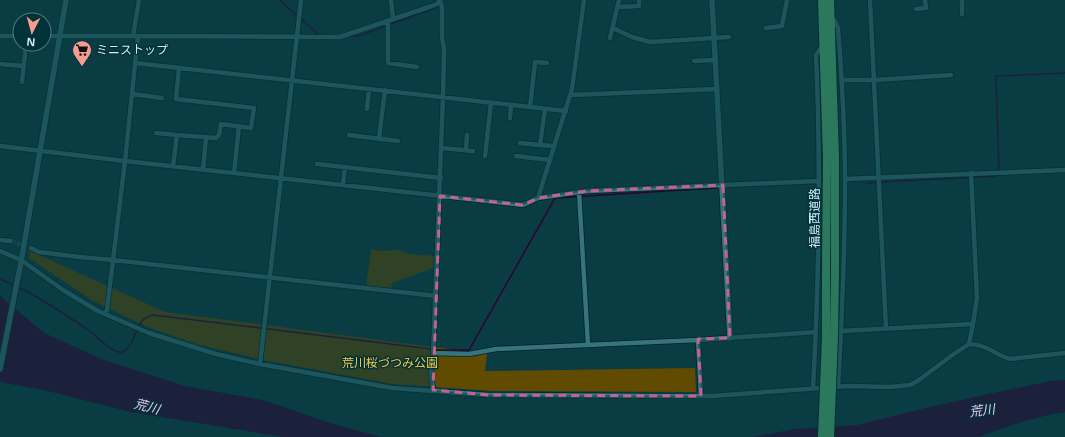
<svg xmlns="http://www.w3.org/2000/svg" width="1065" height="437" viewBox="0 0 1065 437" font-family="'Open Sans','Noto Sans JP',sans-serif">
	<style>
		.green { fill: #614b00 }
		.water { fill: #320132 }
		.lines { fill: none; stroke-linecap: round; stroke-linejoin: round }
		.stream { stroke: #320132; stroke-width: 1.5 }
		.minor-tunnel { stroke: #27565d; stroke-width: 4.5; stroke-dasharray: 4.5 2; stroke-linecap: butt }
		.minor-casing { stroke: #012226; stroke-width: 6 }
		.tertiary-casing { stroke: #012226; stroke-width: 7 }
		.trunk-casing { stroke: #012226; stroke-width: 10 }
		.minor { stroke: #36747d; stroke-width: 4.5 }
		.tertiary { stroke: #36747d; stroke-width: 5.5 }
		.trunk { stroke: #55c17a; stroke-width: 8 }
		.trunk-bridge-casing { stroke: #012226; stroke-width: 10; stroke-linecap: butt }
		.trunk-bridge { stroke: #55c17a; stroke-width: 8 }
		.marked { fill: none; stroke: #c66290; stroke-width: 3; stroke-dasharray: 8 5; stroke-linejoin: round }
		.labels { text-anchor: middle; stroke-width: 3; stroke-linejoin: round; paint-order: stroke }
		.poi-label { font-size: 12px; fill: #ceecf1; stroke: #003239; text-anchor: start }
		.street-label { font-size: 12px; fill: #ceecf1; stroke: #003239 }
		.park-label { font-size: 12px; fill: #facb42; stroke: #003239 }
		.water-label { font-size: 13px; font-style: italic; fill: #f9c0f4; stroke: #003239 }
	</style>
	<rect width="100%" height="100%" fill="#0a3c43"/>
	<!-- green -->
	<path class="green" d="M 371,249 L 381,251 L 399,250 L 408,254 L 434,256 L 433,268 L 392,283 L 391,290 L 366,287 Z
		M 30,251 L 165,312 L 487,354 L 485,371 L 695,368 L 696,392 L 492,391 L 393,384 L 263,360 L 196,344 L 150,328 L 93,301 L 29,258 Z"/>
	<!-- water -->
	<path class="water" d="M 0,296 L 44,333 L 104,360 L 185,386 L 263,400 L 327,422 L 381,437 L 283,437 L 131,412 L 48,391 L 0,382 Z
		M 1065,380 L 1065,412 C 1035,417 1007,426 979,437 L 753,437 L 795,429 L 857,425 L 921,409 L 993,393 L 1050,381 Z"/>
	<g class="lines">
		<!-- stream -->
		<path class="stream" d="M 280,0 L 297,16
			M 300,18 L 318,34 L 333,35
			M 348,36 L 358,36 L 435,8
			M 999,171 L 996,76 L 1065,73
			M 866,183 L 996,176 L 997,174
			M 0,279 L 15,286
			M 18,287 C 42,299 65,314 88,330 C 99,338 107,349 121,353 C 137,344 133,329 144,319 C 147,317 151,316 153,315 L 431,349
			M 435,350 L 469,350 L 555,198 L 716,188"/>
		<!-- minor-tunnel -->
		<path class="minor-tunnel" d="M 11,241 L 31,248"/>
		<defs>
			<path id="minor" d="M 391,0 L 393,19
				M 870,0 L 886,329
				M 962,0 L 962,14
				M 618,7 L 639,6 L 639,0
				M 916,9 L 926,8 L 925,0
				M 831,17 L 835,21 L 838,28 C 842,79 845,130 845,180 C 845,249 842,318 838,387
				M 388,21 L 388,63 L 417,67
				M 613,28 L 632,37 L 650,42 L 729,37
				M 766,28 L 782,26 L 787,0
				M 0,36 L 20,36
				M 44,36 L 138,36 L 340,37 L 432,6 L 437,4 L 440,0
				M 133,36 L 139,0
				M 610,38 L 619,0
				M 694,61 L 715,60
				M 135,63 L 566,111
				M 0,64 L 23,66
				M 841,80 L 874,80 L 951,75
				M 22,82 L 26,44
				M 132,94 L 162,98
				M 571,95 L 717,89
				M 530,107 L 535,62 L 547,63
				M 367,109 L 369,89
				M 545,109 L 540,145 L 554,146
				M 510,118 L 511,105
				M 156,133 L 177,135
				M 349,135 L 398,141
				M 379,138 L 385,90
				M 520,143 L 540,145
				M 0,146 L 125,161 L 138,36
				M 442,148 L 473,151
				M 466,150 L 467,135
				M 485,156 L 491,103
				M 516,156 L 550,160
				M 317,164 L 441,178
				M 173,166 L 177,135 L 216,138 L 219,135 L 221,124 L 251,128 L 254,108 L 176,99 L 179,68
				M 203,170 L 206,138
				M 234,173 L 239,126
				M 971,173 L 977,298 L 973,324
				M 845,179 L 1065,170
				M 343,185 L 345,167
				M 579,192 L 588,345
				M 538,198 L 572,89 L 584,0
				M 0,240 L 11,241
				M 31,248 L 39,252 L 79,257 L 113,260 L 436,296
				M 0,251 L 21,260 L 63,290 L 98,311 L 149,333 L 216,354 L 260,364 L 392,388 L 489,395 L 662,396 L 712,396 L 849,386 L 889,387 L 910,385 L 919,380 L 951,356 L 969,344 C 989,345 993,354 1010,359 L 1065,353
				M 105,314 L 107,310 L 125,161 L 523,205 L 538,198 L 587,191 L 818,181
				M 841,331 L 973,324 L 969,344
				M 433,353 L 469,354 L 496,349 L 698,340
				M 260,364 L 301,0
				M 813,388 C 819,278 821,166 816,55 L 822,46
				M 433,390 L 431,372 L 433,353 L 443,97 L 444,49 L 442,37 L 442,7 L 440,0
				M 701,396 L 698,340 L 816,332"/>
			<path id="tertiary" d="M 712,0 L 730,338
				M 0,369 L 21,262 L 66,0"/>
			<path id="trunk" d="M 822,0 L 827,158 L 826,271
				M 830,0 L 835,158 L 835,271"/>
		</defs>
		<!-- minor casing -->
		<use href="#minor" class="minor-casing"/>
		<!-- tertiary casing -->
		<use href="#tertiary" class="tertiary-casing"/>
		<!-- trunk casing -->
		<use href="#trunk" class="trunk-casing"/>
		<!-- minor -->
		<use href="#minor" class="minor"/>
		<!-- tertiary -->
		<use href="#tertiary" class="tertiary"/>
		<!-- trunk -->
		<use href="#trunk" class="trunk"/>
		<defs>
			<path id="trunk-bridge" d="M 822,437 L 826,338 L 826,271
				M 830,437 L 834,336 L 835,271"/>
		</defs>
		<!-- trunk-bridge casing -->
		<use href="#trunk-bridge" class="trunk-bridge-casing"/>
		<!-- trunk-bridge -->
		<use href="#trunk-bridge" class="trunk-bridge"/>
	</g>
	<!-- marked area -->
	<path d="M0 0H1065V437H0ZM 723,185 L 730,338 L 698,339 L 701,396 L 489,395 L 433,390 L 440,196 L 523,205 L 538,198 L 587,191 Z" fill="#0a3c43" fill-opacity=".55" fill-rule="evenodd"/>
	<path class="marked" d="M 723,185 L 730,338 L 698,339 L 701,396 L 489,395 L 433,390 L 440,196 L 523,205 L 538,198 L 587,191 Z"/>
	<!-- icons -->
	<defs>
		<symbol id="supermarket-pin" viewBox="-11 -11 22 30"><path d="M0 17L-7.5 6A9.5 9.5 0 1 1 7.5 6Z" fill="#f59d90" stroke="#003239"/><path d="M-6-5.5h2.5l.6 2H6L4.5 2H-2.5L-4.4-4H-6ZM-1.5 3.2a1.3 1.3 0 1 0 .1 0ZM3 3.2a1.3 1.3 0 1 0 .1 0Z" fill="#111"/></symbol>
	</defs>
	<g fill-rule="evenodd">
		<use href="#supermarket-pin" x="71" y="39" width="22" height="30"/>
	</g>
	<g class="labels">
		<!-- poi labels -->
		<g class="poi-label">
			<text x="96" y="54">ミニストップ</text>
		</g>
		<!-- street labels -->
		<g class="street-label">
			<text transform="translate(815 218) rotate(-90)" y="4">福島西道路</text>
		</g>
		<!-- park labels -->
		<g class="park-label">
			<text x="390" y="367">荒川桜づつみ公園</text>
		</g>
		<!-- water labels -->
		<g class="water-label">
			<text transform="translate(147 406) rotate(15)" y="5">荒川</text>
			<text transform="translate(982 410) rotate(-7)" y="5">荒川</text>
		</g>
	</g>
	<!-- north arrow -->
	<g transform="translate(32 32) rotate(186)"><circle r="19" fill="#003239" stroke="#527c83"/>
	<path d="M0-3L7 15L0 10L-7 15Z" fill="#f59d90"/>
	<text y="-6" font-size="11" font-weight="bold" text-anchor="middle" fill="#ceecf1">N</text>
	</g>
</svg>
